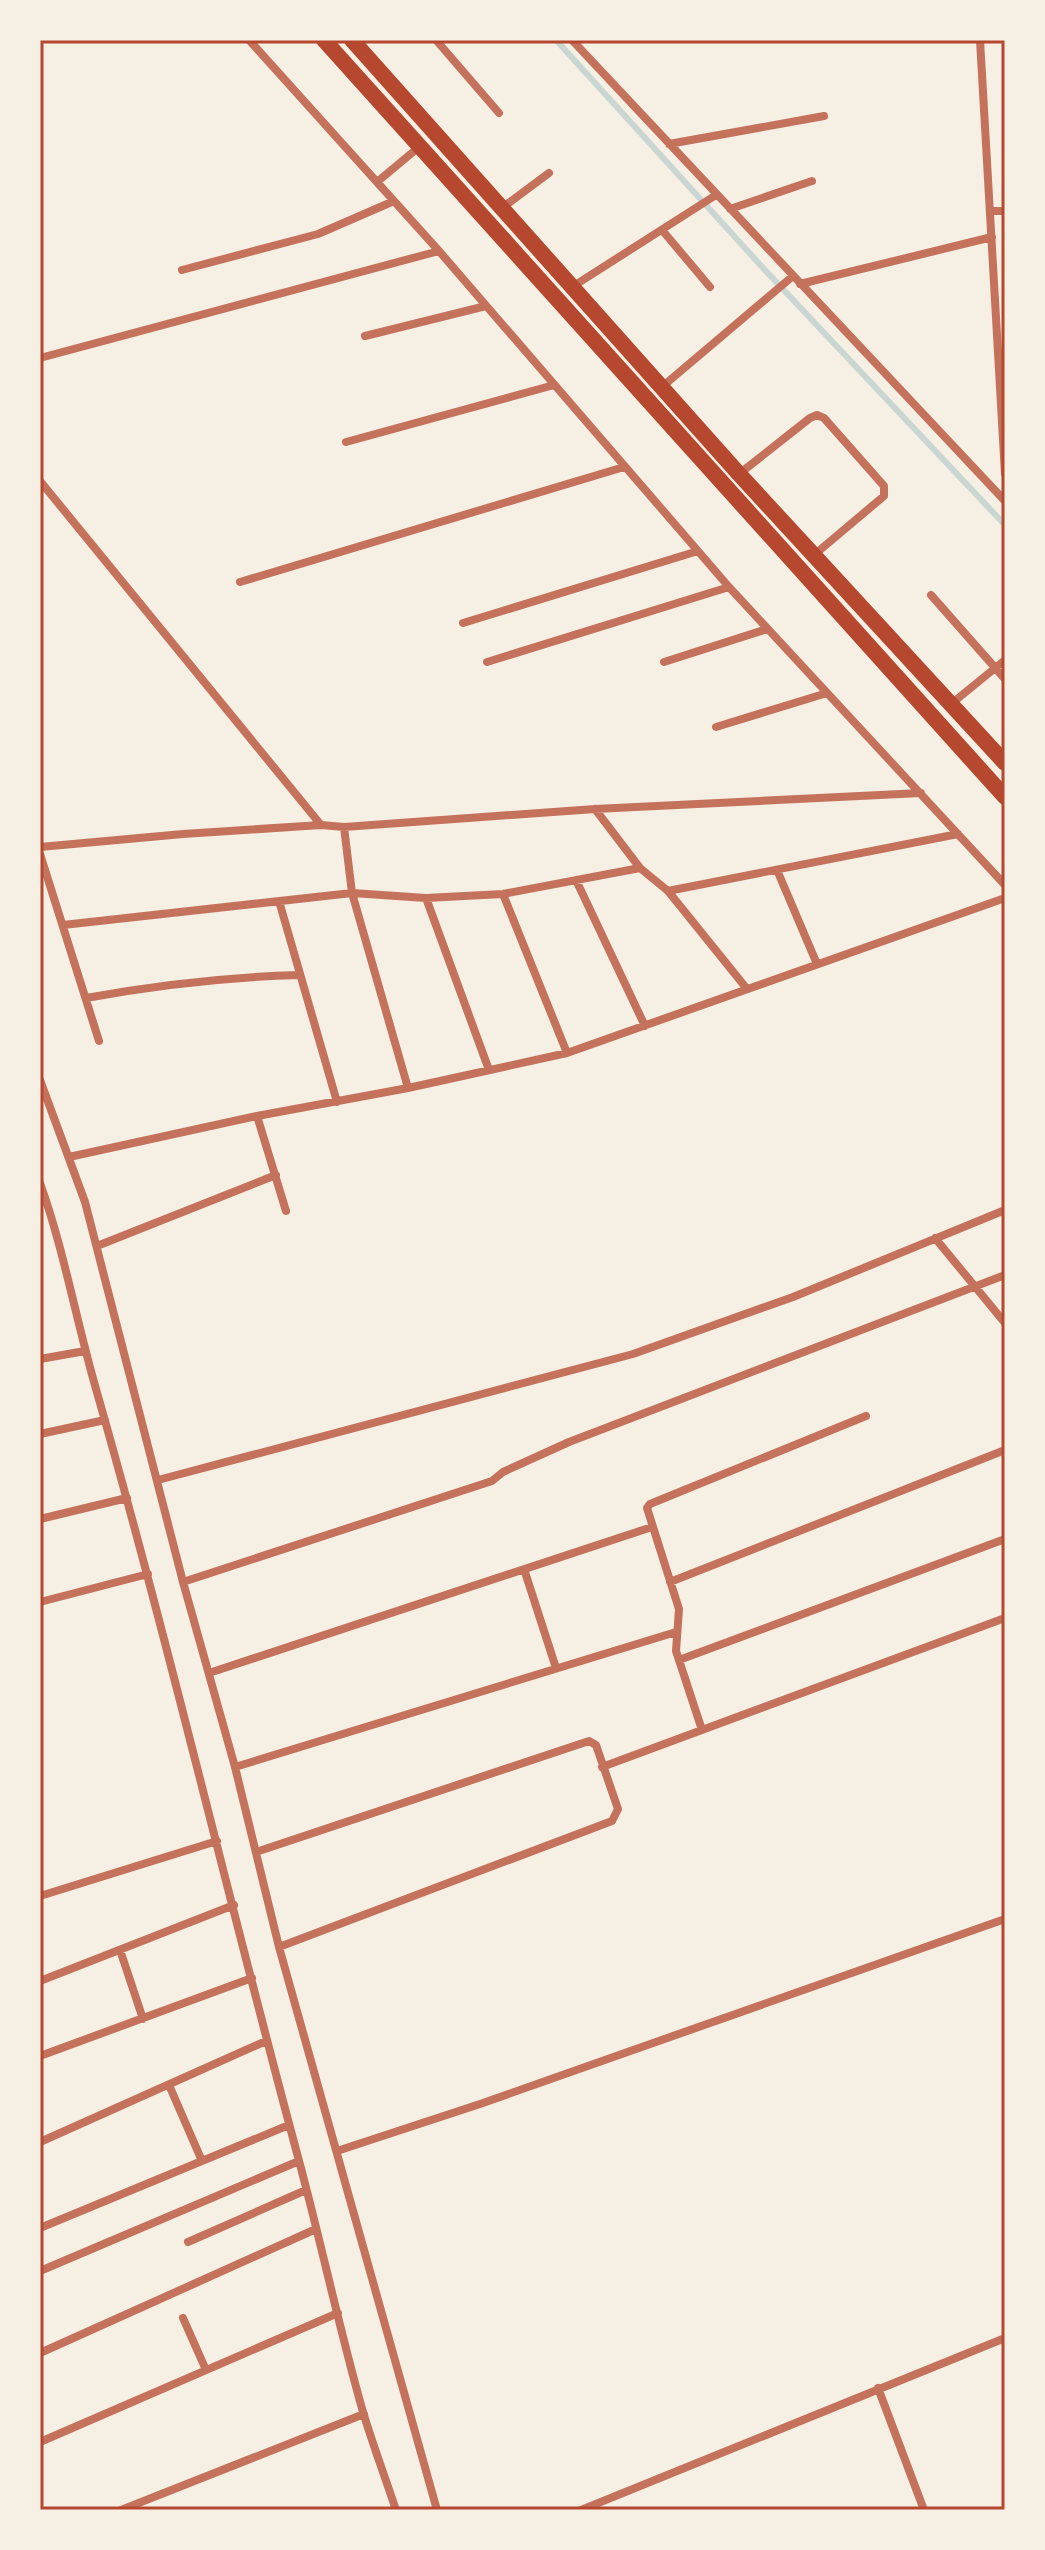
<svg xmlns="http://www.w3.org/2000/svg" width="1045" height="2550" viewBox="0 0 1045 2550" font-family="'Source Sans 3',sans-serif">
	<style>
		.lines { fill: none; stroke-linecap: round; stroke-linejoin: round }
		.stream { stroke: #c9d6d2; stroke-width: 6 }
		.minor { stroke: #c5725c; stroke-width: 8 }
		.secondary { stroke: #b5482f; stroke-width: 16 }
		.neatline { fill: none; stroke: #b5482f; stroke-width: 3 }
	</style>
	<rect width="100%" height="100%" fill="#f6efe4"/>
	<g class="lines">
		<!-- stream -->
		<path class="stream" d="M 556,40 L 764,269 L 1005,525"/>
		<!-- minor -->
		<path class="minor" d="M 249,40 L 439,251 L 729,587 L 1005,885
			M 436,40 L 499,113
			M 572,40 L 1005,501
			M 980,40 L 1005,474
			M 669,144 L 824,116
			M 377,182 L 419,147
			M 502,208 L 549,173
			M 730,209 L 812,181
			M 991,211 L 1005,211
			M 662,230 L 710,287
			M 182,270 L 318,234 L 394,201
			M 800,284 L 992,237
			M 572,287 L 716,195
			M 365,336 L 486,306
			M 40,358 L 439,251
			M 663,386 L 793,276
			M 346,442 L 554,385
			M 739,474 L 810,418 L 817,415 L 824,418 L 884,486 L 884,496 L 814,555
			M 40,481 L 321,825
			M 240,582 L 624,467
			M 931,595 L 1005,679
			M 463,623 L 698,551
			M 487,662 L 729,587
			M 664,662 L 767,629
			M 951,704 L 1005,660
			M 716,727 L 827,693
			M 595,809 L 640,868 L 668,891 L 747,989
			M 344,827 L 352,893 L 408,1088
			M 40,847 L 183,834 L 321,825 L 344,827 L 595,809 L 921,793
			M 40,854 L 99,1041
			M 777,870 L 817,964
			M 576,880 L 645,1026
			M 668,891 L 958,834
			M 503,894 L 567,1053
			M 426,898 L 489,1070
			M 279,901 L 337,1102
			M 63,925 L 352,893 L 426,898 L 503,894 L 640,868
			M 86,998 C 157,985 227,977 299,975
			M 40,1080 L 85,1202 L 183,1582 L 235,1767 L 279,1947 L 437,2510
			M 257,1116 L 286,1211
			M 69,1157 L 257,1116 L 408,1088 L 567,1053 L 1005,898
			M 40,1183 C 64,1250 76,1320 96,1389 C 169,1644 229,1902 298,2157 C 321,2242 339,2328 363,2412 C 373,2445 385,2477 396,2510
			M 935,1238 L 1005,1323
			M 97,1246 L 276,1175
			M 40,1359 L 85,1351
			M 40,1434 L 105,1420
			M 158,1480 L 633,1354 L 793,1297 L 1005,1210
			M 40,1519 L 127,1498
			M 524,1569 L 556,1668
			M 183,1582 L 492,1481 L 503,1472 L 569,1442 L 1005,1275
			M 670,1582 L 1005,1450
			M 40,1602 L 148,1574
			M 679,1660 L 1005,1539
			M 209,1673 L 652,1527
			M 702,1730 L 676,1651 L 679,1609 L 647,1508 L 650,1504 L 866,1416
			M 235,1767 L 676,1632
			M 602,1767 L 1005,1618
			M 256,1852 L 589,1741 L 596,1745 L 618,1809 L 612,1821 L 279,1947
			M 40,1896 L 217,1841
			M 120,1950 L 143,2019
			M 40,1981 L 234,1905
			M 40,2056 L 252,1978
			M 169,2085 L 202,2161
			M 40,2142 L 266,2041
			M 337,2151 L 480,2104 L 1005,1919
			M 40,2228 L 289,2125
			M 188,2242 L 306,2190
			M 40,2271 L 299,2161
			M 183,2318 L 206,2370
			M 40,2353 L 316,2229
			M 878,2388 L 924,2510
			M 40,2442 L 338,2313
			M 121,2510 L 364,2414
			M 581,2510 L 1005,2338"/>
		<!-- secondary -->
		<path class="secondary" d="M 324,40 L 1005,797
			M 352,40 L 739,474 L 1005,763"/>
	</g>
	<!-- border -->
	<rect width="1045" height="2550" fill="none" stroke="#f6efe4" stroke-width="84"/>
	<rect x="42" y="42" width="961" height="2466" class="neatline"/>
</svg>
